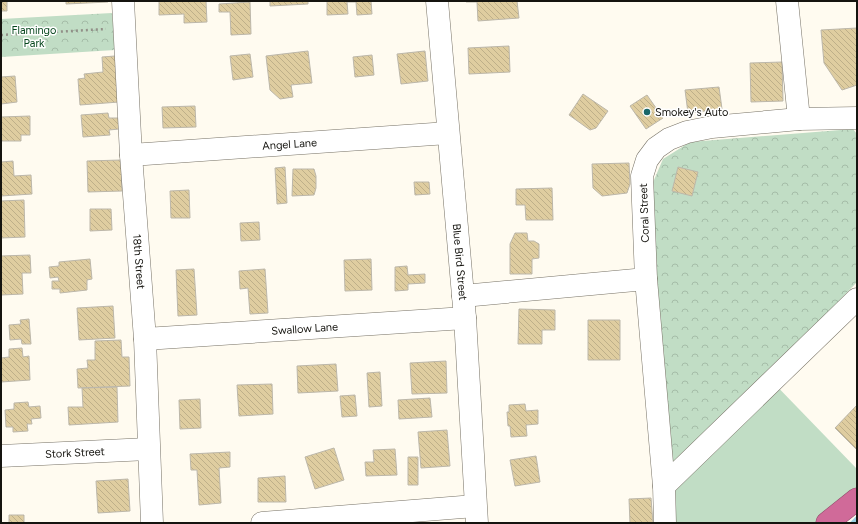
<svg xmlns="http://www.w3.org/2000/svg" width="858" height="524" viewBox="0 0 858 524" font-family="Figtree,sans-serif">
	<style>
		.grass { fill: #c1ddc5 }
		.park { fill: url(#park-crowns) }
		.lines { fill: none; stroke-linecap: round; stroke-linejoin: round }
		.stream { stroke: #98cfe1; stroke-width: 5 }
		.building { fill: url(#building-back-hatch); stroke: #bcb7aa }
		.minor-casing { stroke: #777266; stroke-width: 23 }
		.highway-casing { stroke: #8f4c69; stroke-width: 23 }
		.path { stroke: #929088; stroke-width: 2.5; stroke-dasharray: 2 3; stroke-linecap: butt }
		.minor { stroke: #fff; stroke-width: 22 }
		.highway { stroke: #d06a99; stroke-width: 22 }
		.poi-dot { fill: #186669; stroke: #fff; stroke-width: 1.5 }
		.labels { text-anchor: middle; stroke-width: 3; stroke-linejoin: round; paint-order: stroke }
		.park-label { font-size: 11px; fill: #07471e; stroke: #fff }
		.poi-label { font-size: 11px; fill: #15140f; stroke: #fff; text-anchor: start }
		.street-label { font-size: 11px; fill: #15140f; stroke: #fff }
	</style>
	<defs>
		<pattern id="park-crowns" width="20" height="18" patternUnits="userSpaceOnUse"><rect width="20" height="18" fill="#c1ddc5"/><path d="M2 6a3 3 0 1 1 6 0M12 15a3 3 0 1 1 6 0" fill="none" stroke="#a5bda8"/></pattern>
		<pattern id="building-back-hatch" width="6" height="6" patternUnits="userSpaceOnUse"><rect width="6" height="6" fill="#dfcda0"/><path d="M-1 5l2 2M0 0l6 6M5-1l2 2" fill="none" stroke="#beaf89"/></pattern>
	</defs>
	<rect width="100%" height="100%" fill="#fffbf0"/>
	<!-- grass -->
	<path class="grass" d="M 767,376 L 857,469 L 857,488 L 815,523 L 675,523 L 671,476 Z"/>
	<!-- park -->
	<path class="park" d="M 112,13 L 115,50 L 1,57 L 1,19 Z
		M 853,129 L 857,134 L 857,282 L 671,476 L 651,223 L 651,187 L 663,159 L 690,142 Z"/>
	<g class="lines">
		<!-- stream -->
		<path class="stream" d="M 853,523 L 857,519"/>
	</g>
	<!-- building -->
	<path class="building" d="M 1,1 L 7,1 L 7,11 L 1,11 Z
		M 66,1 L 108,1 L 108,2 L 66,4 Z
		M 159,1 L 206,1 L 207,22 L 184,23 L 184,14 L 159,15 Z
		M 270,1 L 308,1 L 308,4 L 270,6 Z
		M 327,1 L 371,1 L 372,14 L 357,15 L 356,2 L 347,2 L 348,14 L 327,15 Z
		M 465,1 L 517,1 L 519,18 L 478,21 L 477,2 L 466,2 Z
		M 250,2 L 251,34 L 231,35 L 230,12 L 219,12 L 219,4 Z
		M 857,28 L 857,85 L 842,90 L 824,63 L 821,30 Z
		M 509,46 L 510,72 L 469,74 L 468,48 Z
		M 308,51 L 312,83 L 291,85 L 293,97 L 280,99 L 270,90 L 266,56 Z
		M 425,51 L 428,81 L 401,84 L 397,54 Z
		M 250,54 L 253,77 L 233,80 L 230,56 Z
		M 372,55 L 374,75 L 355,77 L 353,57 Z
		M 115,56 L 119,102 L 80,105 L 78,79 L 85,78 L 84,74 L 103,72 L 102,57 Z
		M 782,62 L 783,101 L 751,102 L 750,63 Z
		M 15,76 L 17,102 L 1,104 L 1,77 Z
		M 719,87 L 722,109 L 688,113 L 685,90 Z
		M 583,94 L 608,111 L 596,128 L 590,130 L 569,115 Z
		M 647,95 L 663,118 L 646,129 L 630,106 Z
		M 195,106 L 196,127 L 163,128 L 162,107 Z
		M 108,113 L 109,118 L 118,118 L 119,129 L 109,130 L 110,135 L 83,137 L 81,115 Z
		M 30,116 L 30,135 L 21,135 L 21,141 L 1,141 L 1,117 Z
		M 121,160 L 122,191 L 88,192 L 87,161 Z
		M 13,161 L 14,176 L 31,175 L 32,194 L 1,196 L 1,162 Z
		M 629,163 L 630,184 L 627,193 L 602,196 L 593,188 L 592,164 Z
		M 285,167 L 287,203 L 277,204 L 275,168 Z
		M 678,167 L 698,172 L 692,196 L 672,191 Z
		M 293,169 L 314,169 L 316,176 L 316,188 L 314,195 L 292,196 Z
		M 414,182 L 429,182 L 430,194 L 415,195 Z
		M 552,188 L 553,220 L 526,220 L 525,205 L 516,205 L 516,189 Z
		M 189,190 L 190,218 L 171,218 L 170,191 Z
		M 24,200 L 25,237 L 1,238 L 1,201 Z
		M 90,209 L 111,209 L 112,230 L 90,231 Z
		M 259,222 L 260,240 L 241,241 L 240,223 Z
		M 515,233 L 527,233 L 528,241 L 534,241 L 539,244 L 539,258 L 532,259 L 532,274 L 510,274 L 510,244 Z
		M 30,255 L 31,273 L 22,273 L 23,294 L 1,295 L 1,256 Z
		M 90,259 L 92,279 L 87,280 L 87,290 L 60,293 L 60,289 L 52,289 L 52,281 L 59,281 L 58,277 L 50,278 L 49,267 L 59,266 L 59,262 Z
		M 371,259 L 372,290 L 345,291 L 344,260 Z
		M 407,266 L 408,275 L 425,274 L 425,283 L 408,284 L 408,290 L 395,291 L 395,267 Z
		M 194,269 L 197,315 L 178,316 L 176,270 Z
		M 265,269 L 268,313 L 250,314 L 248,288 L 240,289 L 239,271 Z
		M 113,306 L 115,338 L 79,340 L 77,308 Z
		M 519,309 L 555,310 L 555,330 L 542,330 L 542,344 L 518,344 Z
		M 29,319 L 31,344 L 22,344 L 21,339 L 10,340 L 9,325 L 21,324 L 20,320 Z
		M 588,320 L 620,320 L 620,360 L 588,360 Z
		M 121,340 L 122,357 L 129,357 L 130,386 L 78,388 L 77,369 L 88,368 L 87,360 L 95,360 L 95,341 Z
		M 22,348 L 23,357 L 29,356 L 30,380 L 1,382 L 1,358 L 9,357 L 9,349 Z
		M 446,361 L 447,393 L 412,394 L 410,363 Z
		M 336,364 L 338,391 L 298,393 L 297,366 Z
		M 380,372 L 382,406 L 369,407 L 367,373 Z
		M 272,384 L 273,414 L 239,416 L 237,385 Z
		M 117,387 L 118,422 L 69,425 L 68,407 L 83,407 L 82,388 Z
		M 355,395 L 357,416 L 342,417 L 340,396 Z
		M 430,398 L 432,417 L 399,419 L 398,400 Z
		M 200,399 L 201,428 L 180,429 L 179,400 Z
		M 28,402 L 29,407 L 40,406 L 41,418 L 31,419 L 32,424 L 27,424 L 28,431 L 13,432 L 13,427 L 6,427 L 5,410 L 14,409 L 14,403 Z
		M 525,404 L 526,411 L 538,410 L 538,424 L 526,425 L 527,436 L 511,437 L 510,426 L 508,426 L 507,412 L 509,412 L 509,405 Z
		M 857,405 L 857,450 L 835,428 Z
		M 447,430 L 450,466 L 421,468 L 418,432 Z
		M 334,448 L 344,480 L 315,489 L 305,457 Z
		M 395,449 L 397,475 L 366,476 L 365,462 L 374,462 L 373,450 Z
		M 230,452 L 230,467 L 219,468 L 221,503 L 199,505 L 197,470 L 191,470 L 190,454 Z
		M 536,456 L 540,482 L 515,486 L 510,460 Z
		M 408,457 L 418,457 L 418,485 L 408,485 Z
		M 285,476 L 286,502 L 258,502 L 258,478 Z
		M 128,479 L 130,511 L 98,513 L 96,481 Z
		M 651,498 L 653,523 L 630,523 L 629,499 Z
		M 9,515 L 24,515 L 24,523 L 9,523 Z"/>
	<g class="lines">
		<defs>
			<g id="minor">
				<path id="s1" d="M 123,1 L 131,155 L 145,339 L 152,523"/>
				<path id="s2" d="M 437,1 L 465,318 L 477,523"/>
				<path d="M 787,1 L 799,119"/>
				<path id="s3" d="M 131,155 L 448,133"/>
				<path d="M 463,296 L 646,279"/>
				<path id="s4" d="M 145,339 L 465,318"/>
				<path id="s5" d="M 1,456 L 148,449"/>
				<path d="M 664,486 L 857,299"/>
				<path d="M 262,523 L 475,506"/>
				<path d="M 665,523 L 664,486 L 646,279 L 642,176 L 647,160 L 656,148 L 669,139 L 687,132 L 712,127 L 799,119 L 857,118"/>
			</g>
			<path id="highway" d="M 827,523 L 857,499"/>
		</defs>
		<!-- minor casing -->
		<use href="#minor" class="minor-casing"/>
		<!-- highway casing -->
		<use href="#highway" class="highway-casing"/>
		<!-- path -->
		<path class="path" d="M 1,35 L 106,29"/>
		<!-- minor -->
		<use href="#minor" class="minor"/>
		<!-- highway -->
		<use href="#highway" class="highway"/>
	</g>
	<!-- markers -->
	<circle class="poi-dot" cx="647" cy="112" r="4"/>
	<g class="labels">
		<!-- park labels -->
		<g class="park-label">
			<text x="34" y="34">Flamingo<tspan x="34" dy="13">Park</tspan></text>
		</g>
		<!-- poi labels -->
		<g class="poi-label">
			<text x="655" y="116">Smokey's Auto</text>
		</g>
		<!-- street labels -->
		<g class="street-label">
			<text dy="4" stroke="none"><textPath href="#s3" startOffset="159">Angel Lane</textPath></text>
			<text transform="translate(644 213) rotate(-92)" y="4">Coral Street</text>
			<text dy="4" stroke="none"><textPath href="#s1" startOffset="261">18th Street</textPath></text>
			<text dy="4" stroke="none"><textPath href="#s2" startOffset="262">Blue Bird Street</textPath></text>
			<text dy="4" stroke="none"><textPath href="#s4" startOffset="160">Swallow Lane</textPath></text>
			<text dy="4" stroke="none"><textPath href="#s5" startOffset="74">Stork Street</textPath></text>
		</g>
	</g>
	<!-- border -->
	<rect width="858" height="524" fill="none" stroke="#15140f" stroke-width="4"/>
</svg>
